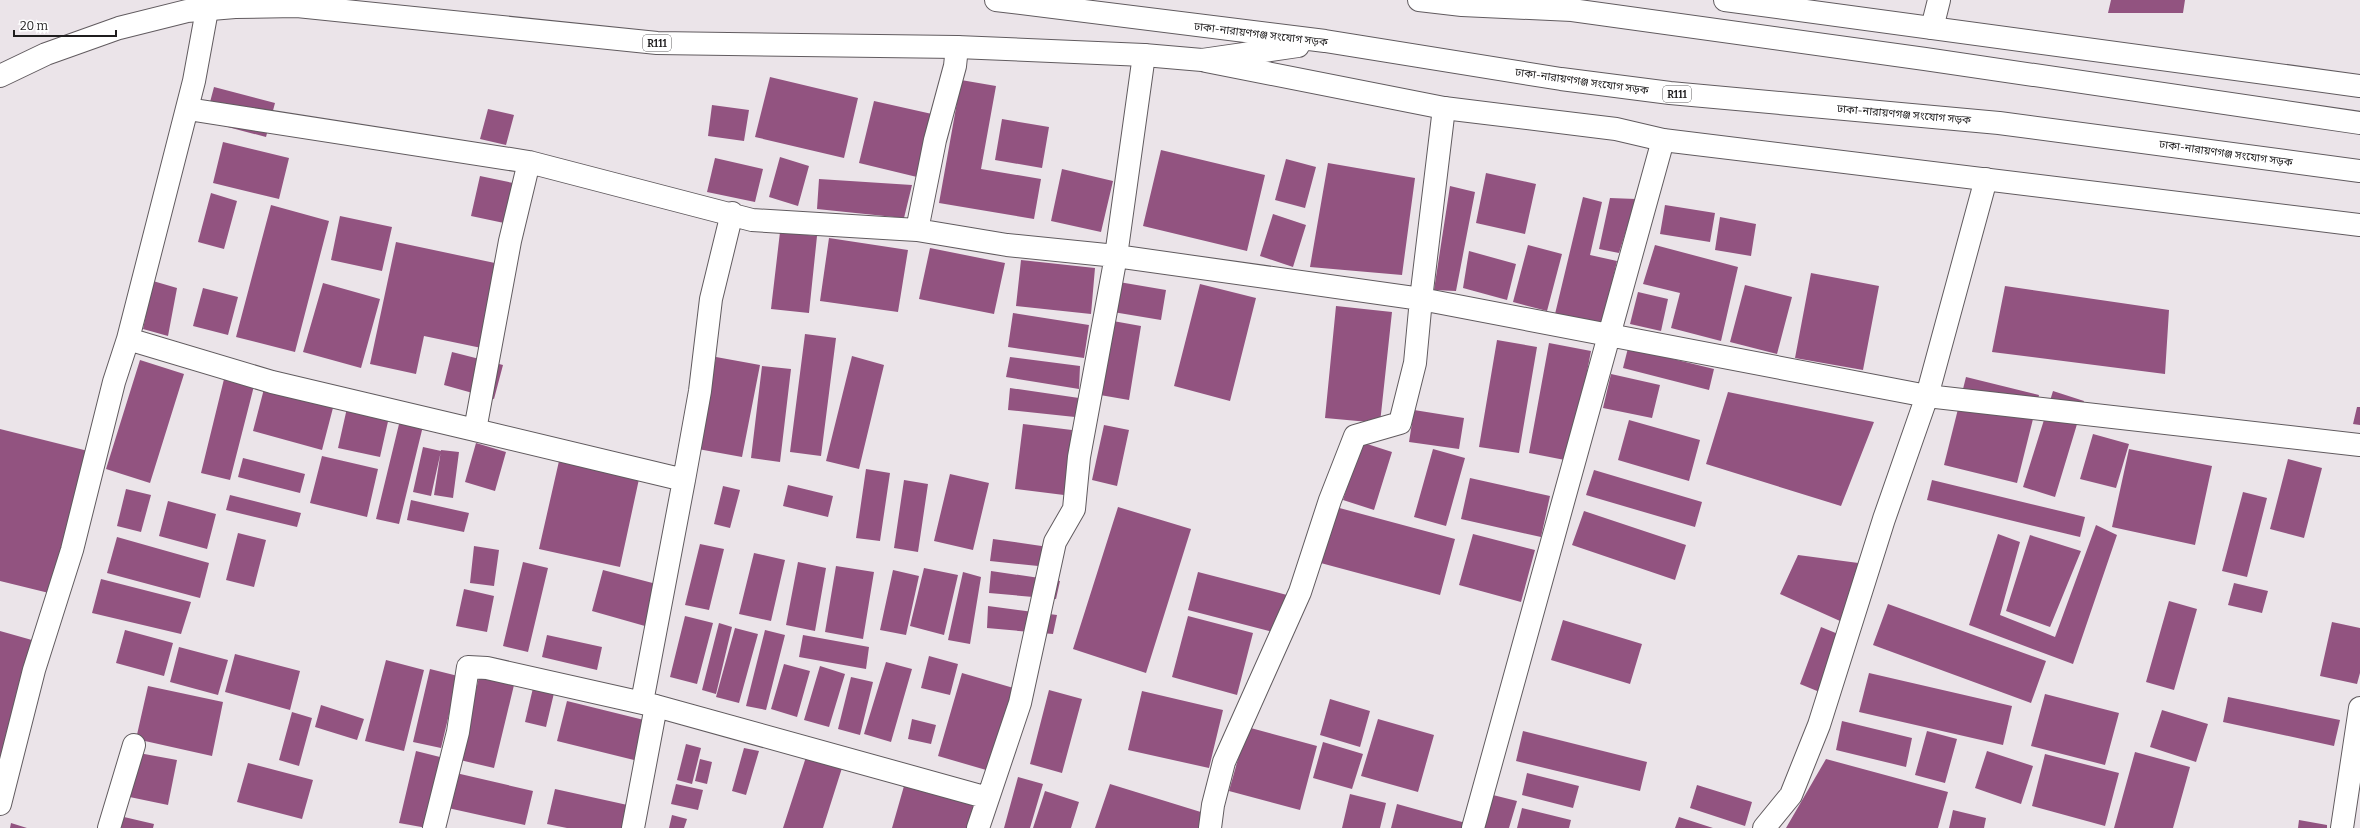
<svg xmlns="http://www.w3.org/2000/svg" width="2360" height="828" viewBox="0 0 2360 828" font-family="Bitter,'Noto Sans Bengali',serif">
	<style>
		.building { fill: #925380 }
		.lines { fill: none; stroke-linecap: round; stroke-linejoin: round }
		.minor-casing { stroke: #615b5f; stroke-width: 24 }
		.tertiary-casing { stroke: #615b5f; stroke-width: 24 }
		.primary-casing { stroke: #615b5f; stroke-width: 24 }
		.minor { stroke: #fff; stroke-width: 22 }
		.tertiary { stroke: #fff; stroke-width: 22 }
		.primary { stroke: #fff; stroke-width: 22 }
		.labels { text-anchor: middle; stroke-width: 4; stroke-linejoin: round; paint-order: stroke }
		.shield { fill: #fff; stroke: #626162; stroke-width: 1 }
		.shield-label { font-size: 10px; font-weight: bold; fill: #1f1d1e }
		.street-label { font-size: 11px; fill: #1f1d1e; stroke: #fff }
	</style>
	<rect width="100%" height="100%" fill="#ebe4e9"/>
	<!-- building -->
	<path class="building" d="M 2111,0 L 2185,0 L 2183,13 L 2108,13 Z
		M 770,77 L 858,98 L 844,158 L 755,137 Z
		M 961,80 L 996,86 L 981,169 L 1041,179 L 1034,219 L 939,203 Z
		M 214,87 L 275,103 L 266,137 L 205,121 Z
		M 874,101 L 932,114 L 917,177 L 859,163 Z
		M 712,105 L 749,110 L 744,141 L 708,136 Z
		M 488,109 L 514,115 L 506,145 L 480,139 Z
		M 1002,119 L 1049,127 L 1042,168 L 995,160 Z
		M 223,142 L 289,158 L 279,199 L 213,183 Z
		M 1161,150 L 1265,175 L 1247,251 L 1143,226 Z
		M 780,157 L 809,166 L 798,206 L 769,197 Z
		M 715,158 L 763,169 L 755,202 L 707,192 Z
		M 1286,159 L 1316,167 L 1305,208 L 1275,200 Z
		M 1328,163 L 1415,178 L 1402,275 L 1310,267 Z
		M 1062,169 L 1113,181 L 1101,232 L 1051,221 Z
		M 1486,173 L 1536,184 L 1525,234 L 1476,223 Z
		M 480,176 L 513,183 L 504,223 L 471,216 Z
		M 819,179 L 912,185 L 904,218 L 817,209 Z
		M 1450,186 L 1475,192 L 1456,291 L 1434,290 Z
		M 211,193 L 237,201 L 224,249 L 198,242 Z
		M 1583,197 L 1602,202 L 1590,255 L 1617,261 L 1602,325 L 1555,314 Z
		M 1610,198 L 1636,199 L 1619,253 L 1599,249 Z
		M 271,205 L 329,221 L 295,352 L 236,337 Z
		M 1665,205 L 1715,213 L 1710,242 L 1660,234 Z
		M 1273,214 L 1306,225 L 1293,267 L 1260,256 Z
		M 340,216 L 392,227 L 382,271 L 331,260 Z
		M 1720,217 L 1756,224 L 1751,256 L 1715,250 Z
		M 780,232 L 817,236 L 809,313 L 771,309 Z
		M 829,238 L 908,250 L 898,312 L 820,301 Z
		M 396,242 L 509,266 L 491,350 L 424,336 L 416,374 L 370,364 Z
		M 1528,245 L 1562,254 L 1547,311 L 1513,302 Z
		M 1655,245 L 1738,267 L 1721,341 L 1671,328 L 1680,293 L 1643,284 Z
		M 930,248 L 1005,263 L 994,314 L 919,299 Z
		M 1469,251 L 1516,264 L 1507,300 L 1463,288 Z
		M 1021,260 L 1095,268 L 1091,314 L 1016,306 Z
		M 1811,273 L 1879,286 L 1863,370 L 1795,358 Z
		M 153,281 L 177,288 L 168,336 L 143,329 Z
		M 1119,282 L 1166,290 L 1161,320 L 1113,312 Z
		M 323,283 L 380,299 L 361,368 L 303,352 Z
		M 1200,284 L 1256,298 L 1230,401 L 1174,386 Z
		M 1745,285 L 1792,297 L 1777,354 L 1730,342 Z
		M 2005,286 L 2169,310 L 2165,374 L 1992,352 Z
		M 203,288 L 238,297 L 228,335 L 193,326 Z
		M 1638,292 L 1668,299 L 1661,331 L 1630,324 Z
		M 1336,306 L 1392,312 L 1380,423 L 1325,418 Z
		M 1013,313 L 1089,325 L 1084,358 L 1008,347 Z
		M 1113,321 L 1141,326 L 1129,400 L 1100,395 Z
		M 805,334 L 836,338 L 821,456 L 790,452 Z
		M 1497,340 L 1537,347 L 1519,453 L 1479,447 Z
		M 1549,343 L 1591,351 L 1570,461 L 1529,453 Z
		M 1628,348 L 1714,369 L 1709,390 L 1623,368 Z
		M 452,352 L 503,365 L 494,399 L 444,385 Z
		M 852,356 L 884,365 L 859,469 L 826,461 Z
		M 716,357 L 760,365 L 742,457 L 698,449 Z
		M 1010,357 L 1080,366 L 1079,389 L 1006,377 Z
		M 140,360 L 184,374 L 150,483 L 106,469 Z
		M 762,366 L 791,369 L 780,462 L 751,458 Z
		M 1611,374 L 1660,385 L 1652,418 L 1603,408 Z
		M 225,375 L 255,382 L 230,480 L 201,473 Z
		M 1966,377 L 2039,395 L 2017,483 L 1944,465 Z
		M 265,385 L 334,404 L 322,450 L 253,431 Z
		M 1010,388 L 1079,398 L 1075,417 L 1008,410 Z
		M 2053,391 L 2084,401 L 2055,497 L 2023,487 Z
		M 1728,392 L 1874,422 L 1841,506 L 1706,464 Z
		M 2357,407 L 2360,407 L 2360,425 L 2353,424 Z
		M 347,408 L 389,417 L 380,457 L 338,448 Z
		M 1414,410 L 1464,418 L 1459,449 L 1409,442 Z
		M 400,420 L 423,426 L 399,524 L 376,519 Z
		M 1629,420 L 1700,440 L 1689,481 L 1618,460 Z
		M 1023,424 L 1072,430 L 1064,495 L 1015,489 Z
		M 1104,425 L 1129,430 L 1117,486 L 1092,480 Z
		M 0,429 L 88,451 L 53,594 L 0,581 Z
		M 2093,434 L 2129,444 L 2116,488 L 2080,479 Z
		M 1361,442 L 1392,452 L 1374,510 L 1343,500 Z
		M 476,443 L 506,452 L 495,491 L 465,482 Z
		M 423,447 L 441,451 L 431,496 L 413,492 Z
		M 1433,449 L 1465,458 L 1446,526 L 1414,517 Z
		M 2129,449 L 2212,466 L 2195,545 L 2112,527 Z
		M 441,450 L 459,452 L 453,498 L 434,495 Z
		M 322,456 L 378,469 L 367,517 L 310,503 Z
		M 243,458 L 305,474 L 300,493 L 238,477 Z
		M 2288,459 L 2322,468 L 2304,538 L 2270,529 Z
		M 559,461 L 639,479 L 620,567 L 539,549 Z
		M 866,469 L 890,473 L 880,541 L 856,538 Z
		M 1594,470 L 1702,502 L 1695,527 L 1586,495 Z
		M 950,474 L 989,483 L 973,550 L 934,541 Z
		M 1470,478 L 1550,496 L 1541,537 L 1461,519 Z
		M 904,480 L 928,484 L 918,552 L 894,548 Z
		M 1932,480 L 2085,517 L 2080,537 L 1927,500 Z
		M 788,485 L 833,496 L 828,517 L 783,506 Z
		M 723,486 L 740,490 L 730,528 L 714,524 Z
		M 126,489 L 151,495 L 141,532 L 117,526 Z
		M 2243,492 L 2267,498 L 2247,577 L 2222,571 Z
		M 230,495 L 301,513 L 297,527 L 226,510 Z
		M 411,500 L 469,513 L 464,532 L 407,520 Z
		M 168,501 L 216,514 L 207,549 L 159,536 Z
		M 1332,506 L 1455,539 L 1440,595 L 1317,562 Z
		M 1118,507 L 1191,529 L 1146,673 L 1073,649 Z
		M 1584,511 L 1686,545 L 1675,580 L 1572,545 Z
		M 2096,525 L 2117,535 L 2073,664 L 1969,625 L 1998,534 L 2020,542 L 2000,615 L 2055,637 Z
		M 238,533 L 266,540 L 254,587 L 226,580 Z
		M 1473,534 L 1535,550 L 1521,602 L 1459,585 Z
		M 2030,535 L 2081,551 L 2050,627 L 2006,611 Z
		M 117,537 L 209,563 L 200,598 L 107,573 Z
		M 993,539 L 1062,549 L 1058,568 L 990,561 Z
		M 700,544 L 724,549 L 709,610 L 685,605 Z
		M 474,546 L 499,550 L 494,586 L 470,583 Z
		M 754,553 L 785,560 L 771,621 L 739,614 Z
		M 1798,555 L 1866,564 L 1840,621 L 1780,594 Z
		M 523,562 L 548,568 L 528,652 L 503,646 Z
		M 798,562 L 826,568 L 815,631 L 786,625 Z
		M 836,566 L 874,572 L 863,639 L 825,632 Z
		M 924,568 L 958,575 L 944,635 L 910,626 Z
		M 603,570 L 664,586 L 652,628 L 592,611 Z
		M 893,570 L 919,576 L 906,635 L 880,630 Z
		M 991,571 L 1060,581 L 1056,599 L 989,593 Z
		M 963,572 L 981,577 L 970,644 L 948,640 Z
		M 1198,572 L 1287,595 L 1277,633 L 1188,610 Z
		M 101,579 L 191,602 L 181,634 L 92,613 Z
		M 2234,583 L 2268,591 L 2262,613 L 2228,605 Z
		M 464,589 L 494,596 L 487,632 L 456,626 Z
		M 2169,601 L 2197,609 L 2174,690 L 2146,682 Z
		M 1888,604 L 2046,661 L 2031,703 L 1873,645 Z
		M 988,606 L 1057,615 L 1053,634 L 987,628 Z
		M 685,616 L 713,623 L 697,684 L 670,677 Z
		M 1188,616 L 1253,633 L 1237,695 L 1172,677 Z
		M 1563,620 L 1642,644 L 1630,684 L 1551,660 Z
		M 2332,622 L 2360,628 L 2360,673 L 2357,684 L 2320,676 Z
		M 719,623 L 732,627 L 716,694 L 702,690 Z
		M 1821,627 L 1843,636 L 1822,693 L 1800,684 Z
		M 735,628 L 758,634 L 739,703 L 716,697 Z
		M 125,630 L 173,643 L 164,676 L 116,663 Z
		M 765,630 L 785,635 L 766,710 L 746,706 Z
		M 0,631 L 39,642 L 0,783 Z
		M 547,635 L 602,647 L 597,670 L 542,657 Z
		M 803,635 L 869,647 L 866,669 L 799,657 Z
		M 179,647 L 228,660 L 218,695 L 170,682 Z
		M 235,654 L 300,671 L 290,710 L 225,692 Z
		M 929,656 L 958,664 L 950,695 L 921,688 Z
		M 386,660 L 424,670 L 404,751 L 365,741 Z
		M 886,662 L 912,669 L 891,742 L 864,734 Z
		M 784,664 L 810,671 L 797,717 L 771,709 Z
		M 820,666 L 845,674 L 829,727 L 804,720 Z
		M 430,669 L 458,676 L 441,748 L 413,742 Z
		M 962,673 L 1017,689 L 993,772 L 938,756 Z
		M 1869,673 L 2012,706 L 2003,745 L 1859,712 Z
		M 479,677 L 514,685 L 494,768 L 460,760 Z
		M 851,677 L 873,682 L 860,735 L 838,729 Z
		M 148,686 L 223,702 L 212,756 L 136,739 Z
		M 533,688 L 554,693 L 546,727 L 525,722 Z
		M 1049,690 L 1082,699 L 1062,773 L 1030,764 Z
		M 1142,691 L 1223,710 L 1209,768 L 1128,750 Z
		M 2045,694 L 2119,713 L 2105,765 L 2031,746 Z
		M 2228,697 L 2340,720 L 2334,746 L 2223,722 Z
		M 1330,699 L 1370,711 L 1360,747 L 1320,735 Z
		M 567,701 L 644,720 L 634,760 L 557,741 Z
		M 321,705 L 364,719 L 357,740 L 315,727 Z
		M 2162,710 L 2208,724 L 2196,762 L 2150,747 Z
		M 292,712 L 312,718 L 299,766 L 279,760 Z
		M 912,719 L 936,725 L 931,744 L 908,739 Z
		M 1378,719 L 1434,735 L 1418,792 L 1361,776 Z
		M 1842,721 L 1912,738 L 1906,767 L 1836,750 Z
		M 1247,727 L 1317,746 L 1300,810 L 1229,791 Z
		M 1523,731 L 1647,762 L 1640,791 L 1516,761 Z
		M 1927,731 L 1957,739 L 1945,783 L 1915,775 Z
		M 1323,742 L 1363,754 L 1352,789 L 1313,778 Z
		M 686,744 L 701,748 L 692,784 L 677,780 Z
		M 744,748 L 759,751 L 746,795 L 732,791 Z
		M 128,751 L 177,760 L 168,805 L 120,795 Z
		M 416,751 L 444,758 L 427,828 L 399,823 Z
		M 1987,751 L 2033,766 L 2021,804 L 1975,788 Z
		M 2135,752 L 2190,767 L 2173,828 L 2114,828 Z
		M 2045,754 L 2119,773 L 2105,826 L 2032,806 Z
		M 806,757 L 842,768 L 823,828 L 783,828 Z
		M 700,759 L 712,762 L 707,784 L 695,781 Z
		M 1826,759 L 1948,792 L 1938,828 L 1786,828 Z
		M 248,763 L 313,780 L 302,819 L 237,802 Z
		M 456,773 L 533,791 L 525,825 L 448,808 Z
		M 1527,773 L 1579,786 L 1573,808 L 1522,795 Z
		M 1018,777 L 1043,784 L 1030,828 L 1004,828 Z
		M 676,784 L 703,790 L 698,810 L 671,804 Z
		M 1110,784 L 1204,813 L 1200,828 L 1095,828 Z
		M 1697,785 L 1752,802 L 1745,826 L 1690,808 Z
		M 904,786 L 975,805 L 969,828 L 892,828 Z
		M 555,789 L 632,806 L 627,828 L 567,828 L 547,824 Z
		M 1045,791 L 1079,802 L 1071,828 L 1033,828 Z
		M 1350,794 L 1386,803 L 1380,828 L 1342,828 Z
		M 1493,795 L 1517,801 L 1509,828 L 1484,828 Z
		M 1397,804 L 1473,825 L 1473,828 L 1391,828 Z
		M 1522,808 L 1571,820 L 1569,828 L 1517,828 Z
		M 1953,810 L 1986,818 L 1984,828 L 1949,828 Z
		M 672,815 L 687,819 L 684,828 L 669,828 Z
		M 124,817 L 154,824 L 153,828 L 121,828 Z
		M 1679,817 L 1713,828 L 1675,828 Z
		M 2299,820 L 2327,825 L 2327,828 L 2298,828 Z
		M 11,823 L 27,828 L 10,828 Z"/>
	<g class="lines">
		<defs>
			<path id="minor" d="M 207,10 L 194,81 L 128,339 L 272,382 L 475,430 L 510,241 L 529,162
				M 1932,28 L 1939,0
				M 188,109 L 529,162 L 752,220 L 917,230 L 1007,245 L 1116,256 L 1421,299 L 1927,396 L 2360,445
				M 917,230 L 935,140 L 955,66 L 957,47
				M 475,430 L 684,480 L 700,391 L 711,299 L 732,213
				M 642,702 L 684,480
				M 656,706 L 988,798
				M 0,804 L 34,670 L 72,550 L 114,382 L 128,339
				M 109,828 L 134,745
				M 434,828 L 458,732 L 468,667 L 487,668 L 656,706 L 633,828
				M 978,828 L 1020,703 L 1055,542 L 1074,509 L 1079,457 L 1116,256 L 1144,55
				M 1210,828 L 1213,805 L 1224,762 L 1300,592 L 1330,500 L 1355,436 L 1400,423 L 1415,363 L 1421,299 L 1444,108
				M 1473,828 L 1663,140
				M 1764,828 L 1791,795 L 1819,725 L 1884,519 L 1927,396 L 1986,179
				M 2342,828 L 2360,708"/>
			<path id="tertiary" d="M 1725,0 L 2360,86
				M 1206,61 L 1444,108 L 1616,129 L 1663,140 L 2360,225"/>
			<path id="primary" d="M 996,0 L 1325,41 L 1561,79 L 1670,93 L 1999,123 L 2360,171
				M 1419,0 L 1462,5 L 1572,10 L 1925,59 L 2360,123
				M 0,76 L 46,54 L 119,28 L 187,11 L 235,7 L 297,6 L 657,43 L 957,47 L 1144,55 L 1202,60 L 1298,46"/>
		</defs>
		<!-- minor casing -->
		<use href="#minor" class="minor-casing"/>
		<!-- tertiary casing -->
		<use href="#tertiary" class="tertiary-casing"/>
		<!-- primary casing -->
		<use href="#primary" class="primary-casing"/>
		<!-- minor -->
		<use href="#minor" class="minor"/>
		<!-- tertiary -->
		<use href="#tertiary" class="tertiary"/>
		<!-- primary -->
		<use href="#primary" class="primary"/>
	</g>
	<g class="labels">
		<!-- shield labels -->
		<g class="shield">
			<rect x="643" y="35" width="28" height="16" rx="3"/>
			<rect x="1663" y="86" width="28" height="16" rx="3"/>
		</g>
		<g class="shield-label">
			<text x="657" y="47">R111</text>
			<text x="1677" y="98">R111</text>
		</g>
		<!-- street labels -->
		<g class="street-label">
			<text transform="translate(1261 34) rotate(7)" y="4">ঢাকা-নারায়ণগঞ্জ সংযোগ সড়ক</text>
			<text transform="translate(1582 81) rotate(8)" y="4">ঢাকা-নারায়ণগঞ্জ সংযোগ সড়ক</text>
			<text transform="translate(1904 114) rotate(5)" y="4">ঢাকা-নারায়ণগঞ্জ সংযোগ সড়ক</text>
			<text transform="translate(2226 153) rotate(8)" y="4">ঢাকা-নারায়ণগঞ্জ সংযোগ সড়ক</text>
		</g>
	</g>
	<!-- scale -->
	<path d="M14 30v6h102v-6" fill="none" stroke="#1f1d1e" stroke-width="2"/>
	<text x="20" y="30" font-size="12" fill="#1f1d1e" stroke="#ffffff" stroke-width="3" paint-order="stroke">20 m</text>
</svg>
